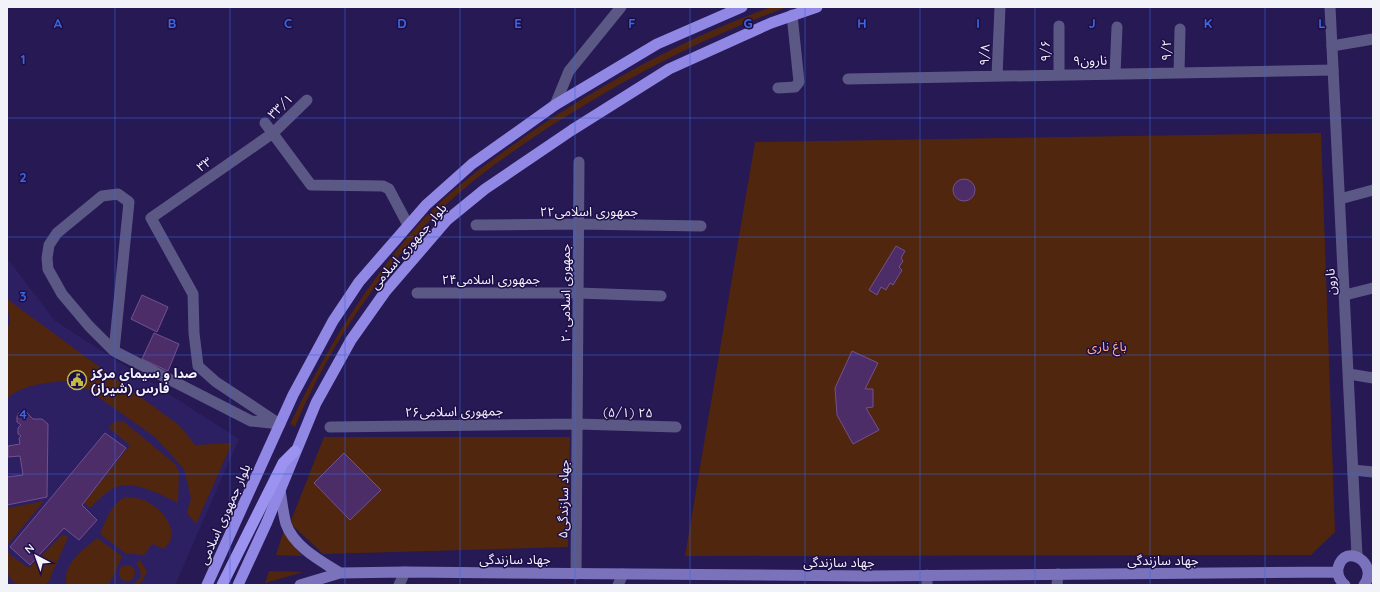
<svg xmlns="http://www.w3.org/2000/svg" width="1380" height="592" viewBox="0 0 1380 592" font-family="Quicksand,'Noto Sans Arabic',sans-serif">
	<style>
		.built { fill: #2d2062 }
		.green { fill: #51260e }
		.building { fill: #4d2d68; stroke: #72518f }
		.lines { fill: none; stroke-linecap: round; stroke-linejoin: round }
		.minor { stroke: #5c5886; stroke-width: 11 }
		.tertiary { stroke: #5c5886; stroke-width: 11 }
		.secondary { stroke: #7a73bc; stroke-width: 11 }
		.primary { stroke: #9187e5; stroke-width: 11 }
		.trunk { stroke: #9c92ef; stroke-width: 11 }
		.grid { fill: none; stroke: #3d67dd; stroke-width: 1; stroke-opacity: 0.55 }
		.labels { text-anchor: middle; stroke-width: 3; stroke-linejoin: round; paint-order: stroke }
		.street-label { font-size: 13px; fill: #f2f2f9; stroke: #1d0e49 }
		.park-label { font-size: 13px; fill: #fdaf88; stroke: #1d0e49 }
		.poi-label { font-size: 13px; font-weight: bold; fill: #f2f2f9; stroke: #1d0e49; text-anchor: start }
		.grid-label { font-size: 13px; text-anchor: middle; font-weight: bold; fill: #3d67dd; stroke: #1d0e49; stroke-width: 3; stroke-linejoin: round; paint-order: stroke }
	</style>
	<rect width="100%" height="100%" fill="#261954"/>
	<!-- built -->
	<path class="built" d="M 7,258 L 55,321 L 239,439 L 175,585 L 7,585 Z"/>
	<!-- green -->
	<path class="green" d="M 771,7 L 787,7 C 696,40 614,84 534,137 C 495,164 455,192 423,228 C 371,285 325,355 295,427 L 290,424 C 324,353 365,285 418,225 C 449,190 489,162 527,135 C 603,83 685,38 771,7 Z
		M 1321,133 L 1335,532 L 1311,555 L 685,556 L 755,142 Z
		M 7,299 L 180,426 L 195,445 L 232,443 L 196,524 L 187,513 L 191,498 L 184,469 L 155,437 L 77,382 C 58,380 20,384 7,399 L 7,324 L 10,326 Z
		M 114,421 L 123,421 L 175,464 L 179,472 L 178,503 C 162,495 132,479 114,488 C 105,492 97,502 90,508 L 84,503 L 130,445 L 109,428 Z
		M 324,437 L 570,437 L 568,547 L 323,554 L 290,523 Z
		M 125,497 C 132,497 138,498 144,500 C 162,508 183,532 164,549 L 152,544 L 144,555 L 125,553 L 100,534 C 106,520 111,504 125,497 Z
		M 44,501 L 7,546 L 8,508 Z
		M 284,530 L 302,556 L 276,555 Z
		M 63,534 L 68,537 L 48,583 L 45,585 C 7,585 7,585 7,547 L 10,555 L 29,568 Z
		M 97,538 L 122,556 L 113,578 L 110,580 L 110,585 L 67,585 C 61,565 83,550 97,538 Z
		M 140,560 L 147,571 L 143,580 L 138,585 L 133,585 L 141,577 L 140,569 L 136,563 Z
		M119 573a8 8 0 1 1 16 0a8 8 0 1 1-16 0Z
		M 269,571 L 303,572 L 265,583 Z"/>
	<!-- building -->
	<path class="building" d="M953 190a11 11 0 1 1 22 0a11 11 0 1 1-22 0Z
		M 896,246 L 905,251 L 901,258 L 903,261 L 899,267 L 902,270 L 893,285 L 890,283 L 886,290 L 881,287 L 877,295 L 869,290 Z
		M 142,295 L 168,307 L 157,332 L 131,319 Z
		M 154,333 L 179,344 L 168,371 L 142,359 Z
		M 852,351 L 878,363 L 865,389 L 873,389 L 873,407 L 866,408 L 879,430 L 853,444 L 837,415 L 835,388 Z
		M 26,412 L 33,419 L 42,419 L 48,424 L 47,497 L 7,505 L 7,477 L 23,475 L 20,456 L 8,457 L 8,446 L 20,444 L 19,438 L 21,436 L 18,434 L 18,428 L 21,425 L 17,422 L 17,417 L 19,413 Z
		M 105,433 L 126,448 L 82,505 L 97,520 L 79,540 L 64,528 L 30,565 L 10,547 Z
		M 344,453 L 381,490 L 350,520 L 314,483 Z"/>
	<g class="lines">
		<!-- minor -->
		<path class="minor" d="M 1059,26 L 1059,75
			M 1332,46 L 1373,39
			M 1179,73 L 1180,29
			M 1115,74 L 1117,27
			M 997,76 L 1000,7
			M 848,79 L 1333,70
			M 778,88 L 795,87 L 799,82 L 792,15
			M 555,105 L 569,71 L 621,7
			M 265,123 L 311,185 L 383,186 L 389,189 L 408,225
			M 476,225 L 579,224 L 701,226
			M 417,293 L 579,293 L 661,296
			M 1345,295 L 1373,288
			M 114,351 L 129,202 L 118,194 L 102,196 L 57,233 L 49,245 L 47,258 L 48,269 L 62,294 L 89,326 L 114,351 L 251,421 L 280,424
			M 1349,374 L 1373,378
			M 278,423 L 216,382 L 198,366 L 194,333 L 193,294 L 151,218 L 273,133 L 307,100
			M 330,427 L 578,424 L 676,427
			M 1353,470 L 1373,472
			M 576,574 L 579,162
			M 399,585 L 405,572
			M 618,585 L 623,574
			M 1057,585 L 1058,574"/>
		<!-- tertiary -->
		<path class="tertiary" d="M 1330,7 L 1357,556
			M 1340,199 L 1373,190
			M 927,585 L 927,575"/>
		<!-- secondary -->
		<path class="secondary" d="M 280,490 C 282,502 283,513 286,524 C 294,547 321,561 340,573
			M 300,585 L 340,573 L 405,572 L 868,576 L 1338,572
			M 1345,585 C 1340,581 1337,575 1338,568 C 1345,541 1380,564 1364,585"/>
		<!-- primary -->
		<path class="primary" d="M 207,585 L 293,395 L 333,321 L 359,282 L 426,205 L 472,164 L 555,105 L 657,44 L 742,7
			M 238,585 L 267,522 L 316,403 L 351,340 L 385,292 L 447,220 L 485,189 L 572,130 L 669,69 L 771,23 L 817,7"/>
		<!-- trunk -->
		<path class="trunk" d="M 222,585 L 283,463 L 295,451"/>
	</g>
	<!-- grid -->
	<path class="grid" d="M 115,7 L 115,585M 230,7 L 230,585M 345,7 L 345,585M 460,7 L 460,585M 575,7 L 575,585M 690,7 L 690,585M 805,7 L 805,585M 920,7 L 920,585M 1035,7 L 1035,585M 1150,7 L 1150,585M 1265,7 L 1265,585M 7,118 L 1373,118M 7,237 L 1373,237M 7,355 L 1373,355M 7,474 L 1373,474"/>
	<!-- icons -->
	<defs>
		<symbol id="civic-ring" viewBox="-11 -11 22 22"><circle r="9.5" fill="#1d0e49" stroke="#c2bd3f" stroke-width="1.5"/><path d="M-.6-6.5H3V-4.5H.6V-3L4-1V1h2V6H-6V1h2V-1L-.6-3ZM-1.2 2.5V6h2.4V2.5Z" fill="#c2bd3f"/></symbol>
	</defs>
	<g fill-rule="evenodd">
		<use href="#civic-ring" x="66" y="369" width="22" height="22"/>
	</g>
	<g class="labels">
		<!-- street labels -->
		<g class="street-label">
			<text transform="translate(1166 50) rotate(-89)" y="5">۹/۲</text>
			<text transform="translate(1045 51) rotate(-90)" y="5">۹/۶</text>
			<text transform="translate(984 55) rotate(-87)" y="5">۹/۸</text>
			<text transform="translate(1090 60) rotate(-1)" y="5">نارون۹</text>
			<text transform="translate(280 106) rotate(-44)" y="5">۳۳/۱</text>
			<text transform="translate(204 164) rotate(-35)" y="5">۳۳</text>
			<text x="589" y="216">جمهوری اسلامی۲۲</text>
			<text transform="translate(408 246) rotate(-49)" y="5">بلوار جمهوری اسلامی</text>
			<text x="491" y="284">جمهوری اسلامی۲۴</text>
			<text transform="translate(1330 282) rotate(-93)" y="5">نارون</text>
			<text transform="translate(565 293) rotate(-90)" y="5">جمهوری اسلامی۲۰</text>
			<text transform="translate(454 411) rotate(-1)" y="5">جمهوری اسلامی۲۶</text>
			<text transform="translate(628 412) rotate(1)" y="5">(۵/۱) ۲۵</text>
			<text transform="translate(563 499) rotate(-89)" y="5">جهاد سازندگی۵</text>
			<text transform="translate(224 514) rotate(-66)" y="5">بلوار جمهوری اسلامی</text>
			<text x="515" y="564">جهاد سازندگی</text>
			<text x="1163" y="565">جهاد سازندگی</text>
			<text x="839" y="567">جهاد سازندگی</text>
		</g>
		<!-- park labels -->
		<g class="park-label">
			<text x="1107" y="351">باغ ناری</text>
		</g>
		<!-- poi labels -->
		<g class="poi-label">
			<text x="91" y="378">صدا و سیمای مرکز<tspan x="91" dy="15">فارس (شیراز)</tspan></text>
		</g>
	</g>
	<g class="grid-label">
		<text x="58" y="28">A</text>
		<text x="172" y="28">B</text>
		<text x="288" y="28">C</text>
		<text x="402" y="28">D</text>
		<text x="518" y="28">E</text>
		<text x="632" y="28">F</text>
		<text x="748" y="28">G</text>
		<text x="862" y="28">H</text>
		<text x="978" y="28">I</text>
		<text x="1092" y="28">J</text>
		<text x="1208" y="28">K</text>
		<text x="1322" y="28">L</text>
		<text x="23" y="64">1</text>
		<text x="23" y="182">2</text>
		<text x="23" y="301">3</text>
		<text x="23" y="419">4</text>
	</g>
	<!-- border -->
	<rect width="1380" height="592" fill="none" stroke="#f2f2f9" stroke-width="16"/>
	<!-- north arrow -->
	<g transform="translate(36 556) rotate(319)" stroke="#1d0e49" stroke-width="3" paint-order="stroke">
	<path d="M0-3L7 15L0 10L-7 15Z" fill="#f2f2f9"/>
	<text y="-6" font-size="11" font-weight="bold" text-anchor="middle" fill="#f2f2f9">N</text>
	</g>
</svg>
